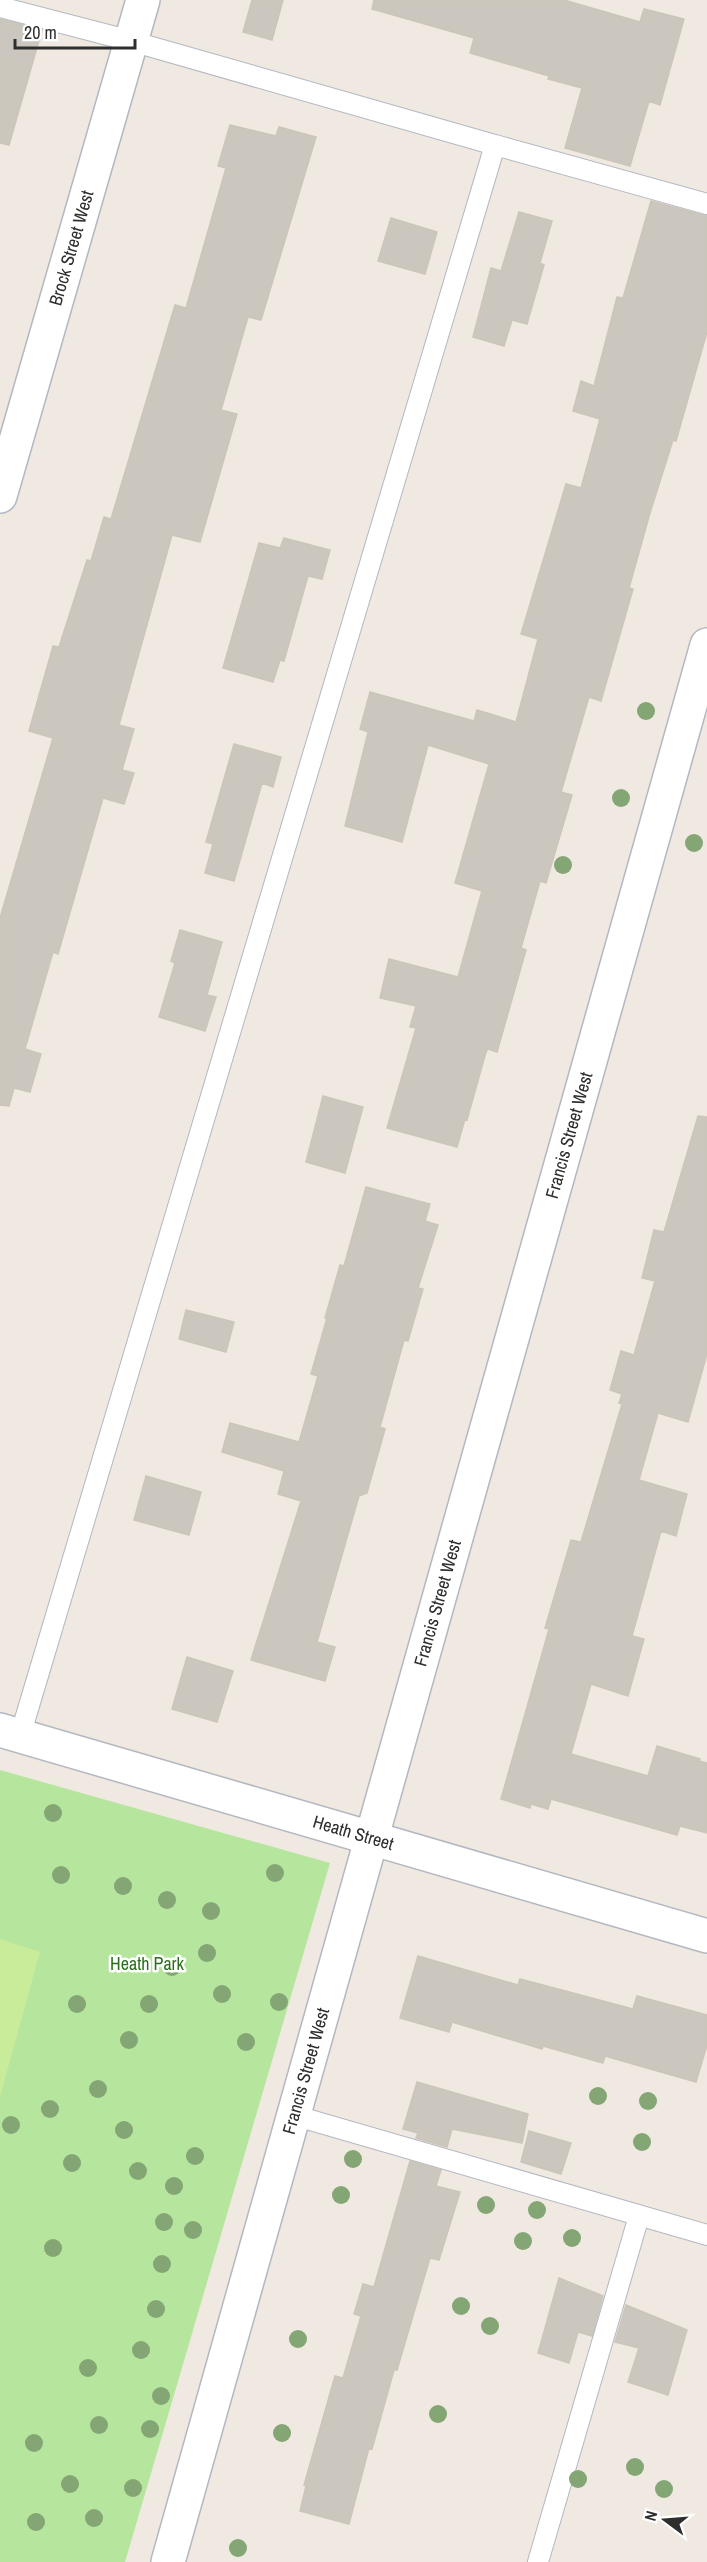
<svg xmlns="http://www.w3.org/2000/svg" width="707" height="2562" viewBox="0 0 707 2562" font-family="'Archivo Narrow',sans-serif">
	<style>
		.green { fill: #b6e59e }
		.pitch { fill: #c9ec9a }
		.building { fill: #cbc7bf; stroke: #cbc5ba; stroke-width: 1.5 }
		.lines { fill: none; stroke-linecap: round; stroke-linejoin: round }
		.service-casing { stroke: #b4b7c1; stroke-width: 22 }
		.minor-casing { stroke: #b4b7c1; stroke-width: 36 }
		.service { stroke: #fff; stroke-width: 20 }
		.minor { stroke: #fff; stroke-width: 33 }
		.tree { fill: #84a574 }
		.labels { text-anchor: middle; stroke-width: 5; stroke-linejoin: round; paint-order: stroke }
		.street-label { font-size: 18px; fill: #2e2e2e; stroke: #fff }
		.park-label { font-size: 18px; fill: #2c6e1b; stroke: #fff }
	</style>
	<rect width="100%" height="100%" fill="#efe9e1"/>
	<!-- green -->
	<path class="green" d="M 0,1770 L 330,1863 L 125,2562 L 0,2562 Z"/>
	<!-- pitch -->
	<path class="pitch" d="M 0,1939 L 40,1952 L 0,2097 Z"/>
	<!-- building -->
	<path class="building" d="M 252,0 L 283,0 L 272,40 L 243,32 Z
		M 374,0 L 564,0 L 640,22 L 644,9 L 684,19 L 660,105 L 649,101 L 630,166 L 565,148 L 582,88 L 548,79 L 549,76 L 470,53 L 474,38 L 372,9 Z
		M 0,19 L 42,30 L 9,145 L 0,143 Z
		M 230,125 L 276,136 L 279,127 L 316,137 L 261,320 L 248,317 L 221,410 L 237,414 L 200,542 L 172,535 L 119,725 L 134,729 L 122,770 L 134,773 L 124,804 L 103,798 L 58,954 L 53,952 L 25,1049 L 41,1054 L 30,1092 L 14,1088 L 9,1106 L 0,1105 L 0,918 L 53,738 L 29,731 L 53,646 L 59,647 L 87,560 L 91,561 L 104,517 L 111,519 L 175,305 L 186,308 L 226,168 L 218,166 Z
		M 651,201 L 707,216 L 707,332 L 676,441 L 673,440 L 650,513 L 629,588 L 633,589 L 601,701 L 589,697 L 561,792 L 572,795 L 546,883 L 540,881 L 521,948 L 526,950 L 497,1052 L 488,1049 L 486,1052 L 467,1120 L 465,1119 L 457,1147 L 387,1128 L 416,1028 L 410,1027 L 416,1006 L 380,998 L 389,959 L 458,977 L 482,891 L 455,883 L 489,764 L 428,745 L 402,842 L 345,826 L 368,732 L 360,729 L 370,692 L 474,721 L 477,710 L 516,722 L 538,639 L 521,634 L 566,484 L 581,488 L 600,419 L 573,411 L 581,381 L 594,386 L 617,297 L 623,298 Z
		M 519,212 L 552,221 L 540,263 L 544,265 L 527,324 L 512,320 L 504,346 L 473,337 L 491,268 L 501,271 Z
		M 391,218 L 437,232 L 425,274 L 378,261 Z
		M 284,538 L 330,550 L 322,579 L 308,576 L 284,661 L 280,660 L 273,682 L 223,668 L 259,543 L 280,548 Z
		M 234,744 L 281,757 L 273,787 L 262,783 L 234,881 L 205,873 L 213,844 L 206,842 Z
		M 180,930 L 222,942 L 207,995 L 216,997 L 205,1031 L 159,1017 L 175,963 L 171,961 Z
		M 323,1096 L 363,1107 L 345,1173 L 306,1162 Z
		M 698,1116 L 707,1117 L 707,1354 L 688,1422 L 658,1413 L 639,1480 L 687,1494 L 676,1536 L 661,1531 L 632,1636 L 644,1639 L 628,1696 L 591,1684 L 571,1754 L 648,1776 L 657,1746 L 700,1759 L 699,1761 L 707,1763 L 707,1833 L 680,1826 L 677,1835 L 551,1799 L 548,1809 L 531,1804 L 530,1808 L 501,1799 L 549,1629 L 545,1628 L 571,1540 L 581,1542 L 622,1404 L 619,1403 L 622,1394 L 610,1390 L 621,1351 L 634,1355 L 655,1281 L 642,1278 L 654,1230 L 664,1232 Z
		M 366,1187 L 430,1204 L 425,1221 L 438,1225 L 418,1288 L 423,1289 L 408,1341 L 404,1340 L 380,1427 L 385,1429 L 367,1493 L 359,1496 L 317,1642 L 335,1647 L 325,1681 L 251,1660 L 301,1501 L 278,1494 L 284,1471 L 222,1452 L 230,1423 L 299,1442 L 318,1376 L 311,1374 L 327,1318 L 325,1318 L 340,1265 L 344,1266 Z
		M 186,1310 L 234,1322 L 226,1352 L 179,1339 Z
		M 146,1476 L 201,1492 L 189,1535 L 134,1520 Z
		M 187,1657 L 233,1671 L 217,1722 L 172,1709 Z
		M 418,1956 L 518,1985 L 520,1979 L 633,2009 L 637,1996 L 707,2015 L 707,2045 L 696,2082 L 605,2056 L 603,2063 L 543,2046 L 542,2049 L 452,2022 L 449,2032 L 400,2018 Z
		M 417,2082 L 528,2114 L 522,2143 L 452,2129 L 447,2147 L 416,2138 L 418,2133 L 403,2129 Z
		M 529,2131 L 571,2143 L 561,2174 L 521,2162 Z
		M 410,2161 L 441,2170 L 436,2186 L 460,2192 L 439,2260 L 430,2258 L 397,2370 L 394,2370 L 372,2449 L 369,2448 L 349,2524 L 300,2511 L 306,2486 L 304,2485 L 335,2376 L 343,2378 L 361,2316 L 354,2314 L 363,2284 L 374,2287 Z
		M 559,2278 L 603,2296 L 592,2336 L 578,2332 L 569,2363 L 538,2353 Z
		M 626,2305 L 687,2330 L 668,2395 L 628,2382 L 639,2348 L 615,2342 Z"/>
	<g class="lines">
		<defs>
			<path id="service" d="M 0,7 L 131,41 L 495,145 L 20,1736
				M 495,145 L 707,204
				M 293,2115 L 707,2235
				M 538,2562 L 639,2216"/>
			<g id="minor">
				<path id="s1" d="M 0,496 L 143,0"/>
				<path id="s2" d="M 0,1730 L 707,1936"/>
				<path id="s3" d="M 168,2562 L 707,645"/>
			</g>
		</defs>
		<!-- service casing -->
		<use href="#service" class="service-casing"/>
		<!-- minor casing -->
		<use href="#minor" class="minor-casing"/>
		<!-- service -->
		<use href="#service" class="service"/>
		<!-- minor -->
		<use href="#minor" class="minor"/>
	</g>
	<!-- trees -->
	<g class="tree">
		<circle cx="646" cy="711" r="9"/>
		<circle cx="621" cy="798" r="9"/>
		<circle cx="694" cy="843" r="9"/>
		<circle cx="563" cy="865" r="9"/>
		<circle cx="53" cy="1813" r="9"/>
		<circle cx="275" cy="1873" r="9"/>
		<circle cx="61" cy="1875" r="9"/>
		<circle cx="123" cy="1886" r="9"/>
		<circle cx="167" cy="1900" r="9"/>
		<circle cx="211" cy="1911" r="9"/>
		<circle cx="207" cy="1953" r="9"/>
		<circle cx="172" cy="1967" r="9"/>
		<circle cx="222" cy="1994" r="9"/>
		<circle cx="279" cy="2002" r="9"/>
		<circle cx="77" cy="2004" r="9"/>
		<circle cx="149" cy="2004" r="9"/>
		<circle cx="129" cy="2040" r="9"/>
		<circle cx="246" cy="2042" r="9"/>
		<circle cx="98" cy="2089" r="9"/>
		<circle cx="598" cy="2096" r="9"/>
		<circle cx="648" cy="2101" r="9"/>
		<circle cx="50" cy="2109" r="9"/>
		<circle cx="11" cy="2125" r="9"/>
		<circle cx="124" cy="2130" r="9"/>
		<circle cx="642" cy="2142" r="9"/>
		<circle cx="195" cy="2156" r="9"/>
		<circle cx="353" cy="2159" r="9"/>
		<circle cx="72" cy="2163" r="9"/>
		<circle cx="138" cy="2171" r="9"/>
		<circle cx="174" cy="2186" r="9"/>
		<circle cx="341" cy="2195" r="9"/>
		<circle cx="486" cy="2205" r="9"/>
		<circle cx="537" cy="2210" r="9"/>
		<circle cx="164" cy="2222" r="9"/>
		<circle cx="193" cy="2230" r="9"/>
		<circle cx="572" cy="2238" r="9"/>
		<circle cx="523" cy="2241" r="9"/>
		<circle cx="53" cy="2248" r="9"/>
		<circle cx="162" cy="2264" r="9"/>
		<circle cx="461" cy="2306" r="9"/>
		<circle cx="156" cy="2309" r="9"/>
		<circle cx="490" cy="2326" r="9"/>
		<circle cx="298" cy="2339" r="9"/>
		<circle cx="141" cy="2350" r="9"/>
		<circle cx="88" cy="2368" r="9"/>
		<circle cx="161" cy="2396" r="9"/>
		<circle cx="438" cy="2414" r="9"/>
		<circle cx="99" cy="2425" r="9"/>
		<circle cx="150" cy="2429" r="9"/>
		<circle cx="282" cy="2433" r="9"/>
		<circle cx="34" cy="2443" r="9"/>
		<circle cx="635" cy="2467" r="9"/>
		<circle cx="578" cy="2479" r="9"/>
		<circle cx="70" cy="2484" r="9"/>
		<circle cx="133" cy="2488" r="9"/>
		<circle cx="664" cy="2489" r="9"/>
		<circle cx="94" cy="2518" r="9"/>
		<circle cx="36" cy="2522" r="9"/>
		<circle cx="238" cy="2548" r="9"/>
	</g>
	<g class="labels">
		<!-- street labels -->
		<g class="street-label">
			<text dy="6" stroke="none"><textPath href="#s1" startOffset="258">Brock Street West</textPath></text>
			<text dy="6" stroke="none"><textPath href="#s3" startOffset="1482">Francis Street West</textPath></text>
			<text dy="6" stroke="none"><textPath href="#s3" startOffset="996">Francis Street West</textPath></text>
			<text dy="6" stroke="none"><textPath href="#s2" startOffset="368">Heath Street</textPath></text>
			<text dy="6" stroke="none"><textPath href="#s3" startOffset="510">Francis Street West</textPath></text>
		</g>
		<!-- park labels -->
		<g class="park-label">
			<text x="147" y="1970">Heath Park</text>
		</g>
	</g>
	<!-- north arrow -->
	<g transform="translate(665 2520) rotate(286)" stroke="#ffffff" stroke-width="4.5" paint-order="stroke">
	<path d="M0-4.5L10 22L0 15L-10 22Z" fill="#2e2e2e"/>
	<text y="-9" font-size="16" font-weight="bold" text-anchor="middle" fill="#2e2e2e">N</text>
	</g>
	<!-- scale -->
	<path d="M15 39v9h120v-9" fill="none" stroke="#2e2e2e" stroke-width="3"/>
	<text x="24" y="39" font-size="18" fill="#2e2e2e" stroke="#ffffff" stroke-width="4.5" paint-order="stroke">20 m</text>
</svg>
